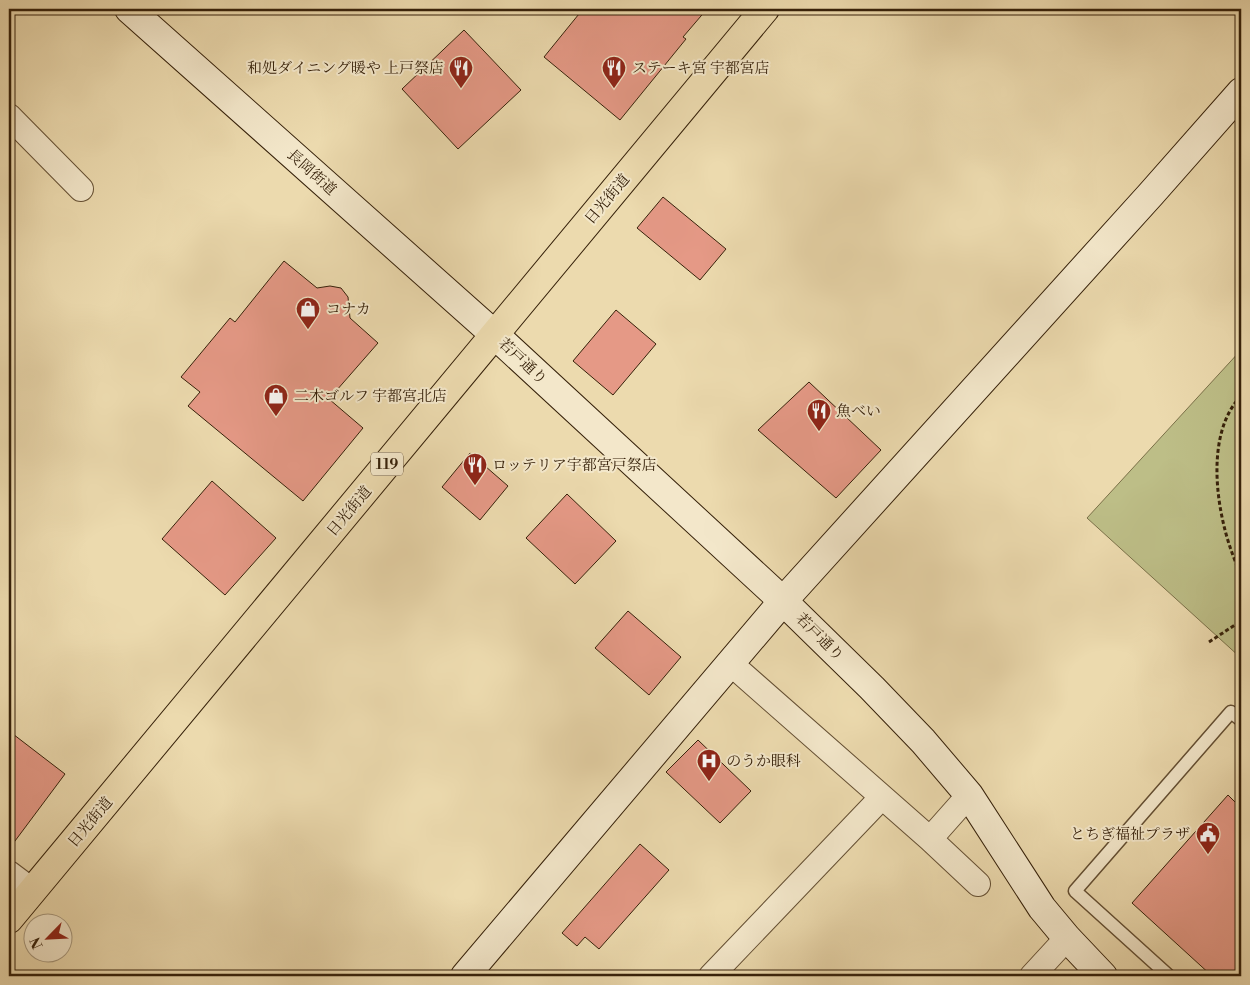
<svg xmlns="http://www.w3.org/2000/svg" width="1250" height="985" viewBox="0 0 1250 985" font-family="'Libre Bodoni','Noto Serif JP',serif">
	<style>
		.green { fill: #bdbe87; stroke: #7a7048 }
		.building { fill: #e59986; stroke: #36210a }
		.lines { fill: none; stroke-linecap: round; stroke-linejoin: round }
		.lane-casing { stroke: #644f33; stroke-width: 15 }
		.street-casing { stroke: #644f33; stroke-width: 26 }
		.secondary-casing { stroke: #36210a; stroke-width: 30 }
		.highway-casing { stroke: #36210a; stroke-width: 30 }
		.path { stroke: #36210a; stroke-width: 3; stroke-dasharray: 4 2.5; stroke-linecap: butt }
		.lane { stroke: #f3e7ca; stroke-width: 12 }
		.street { stroke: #f3e7ca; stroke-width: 24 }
		.secondary { stroke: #f3e7ca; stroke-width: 28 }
		.highway { stroke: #ecdaae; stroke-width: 28 }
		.labels { text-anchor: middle; stroke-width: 4; stroke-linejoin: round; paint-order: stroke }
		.shield { fill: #f3e7ca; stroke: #6f5c44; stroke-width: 1 }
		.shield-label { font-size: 14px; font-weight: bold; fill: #36210a }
		.poi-label { font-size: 15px; fill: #36210a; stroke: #f3e7ca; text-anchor: start }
		.street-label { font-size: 15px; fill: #36210a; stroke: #f3e7ca }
	</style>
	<rect width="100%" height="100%" fill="#ecdaae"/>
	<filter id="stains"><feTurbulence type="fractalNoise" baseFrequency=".004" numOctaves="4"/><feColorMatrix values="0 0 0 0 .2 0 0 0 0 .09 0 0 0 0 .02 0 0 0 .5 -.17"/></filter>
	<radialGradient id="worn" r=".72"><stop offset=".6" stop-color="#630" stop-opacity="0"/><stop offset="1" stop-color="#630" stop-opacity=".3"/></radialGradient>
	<!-- green -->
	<path class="green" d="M 1241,350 L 1241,658 L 1087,518 Z"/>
	<!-- building -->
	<path class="building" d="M 583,9 L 707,9 L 683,37 L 686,39 L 620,120 L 544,57 Z
		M 464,30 L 521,90 L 458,149 L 402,89 Z
		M 663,197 L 726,249 L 700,280 L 637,228 Z
		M 284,261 L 317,288 L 330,286 L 341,288 L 348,297 L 350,318 L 378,343 L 329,399 L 363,428 L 303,501 L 188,406 L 200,392 L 181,377 L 230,318 L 235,322 Z
		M 616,310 L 656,344 L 613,395 L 573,361 Z
		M 809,382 L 881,450 L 836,498 L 758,430 Z
		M 470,453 L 508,486 L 480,520 L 442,487 Z
		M 212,481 L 276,538 L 225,595 L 162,539 Z
		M 567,494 L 616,541 L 575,584 L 526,538 Z
		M 628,611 L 681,657 L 649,695 L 595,648 Z
		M 9,731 L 65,774 L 9,849 Z
		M 698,740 L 751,791 L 720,823 L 666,772 Z
		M 1228,795 L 1241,808 L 1241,976 L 1212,976 L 1132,903 Z
		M 640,844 L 669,870 L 599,949 L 585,937 L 577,946 L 562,933 Z"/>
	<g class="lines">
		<defs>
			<path id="lane" d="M 1169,976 L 1075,891 L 1231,712 L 1241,720"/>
			<path id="street" d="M 9,116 L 81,189
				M 730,663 L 930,839 L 978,884
				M 930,839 L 969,795
				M 9,873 L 33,891
				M 711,976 L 882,797
				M 1032,976 L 1067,938"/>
			<path id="secondary" d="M 129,9 L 495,335 L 783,601 L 872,688 L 923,741 L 969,795 L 1042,908 L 1067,938 L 1103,976
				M 465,976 L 783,601 L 1151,194 L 1241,92"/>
			<path id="highway" d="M 9,919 L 765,9"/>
		</defs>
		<!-- lane casing -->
		<use href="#lane" class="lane-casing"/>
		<!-- street casing -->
		<use href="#street" class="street-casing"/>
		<!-- secondary casing -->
		<use href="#secondary" class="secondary-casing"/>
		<!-- highway casing -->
		<use href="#highway" class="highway-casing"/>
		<!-- path -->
		<path class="path" d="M 1241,396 C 1201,437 1218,528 1241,574
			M 1209,642 L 1241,621"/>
		<!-- lane -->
		<use href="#lane" class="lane"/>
		<!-- street -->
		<use href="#street" class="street"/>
		<!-- secondary -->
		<use href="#secondary" class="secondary"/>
		<!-- highway -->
		<use href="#highway" class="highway"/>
	</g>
	<!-- icons -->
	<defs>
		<symbol id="restaurant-pin" viewBox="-11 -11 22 30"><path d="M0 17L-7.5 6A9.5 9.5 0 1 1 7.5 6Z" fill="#8f2418" stroke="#f3e7ca"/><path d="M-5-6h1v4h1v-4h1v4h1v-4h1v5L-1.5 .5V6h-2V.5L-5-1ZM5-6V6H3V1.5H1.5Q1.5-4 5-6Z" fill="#fff"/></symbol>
		<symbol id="shop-pin" viewBox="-11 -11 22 30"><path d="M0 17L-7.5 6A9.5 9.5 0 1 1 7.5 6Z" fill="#8f2418" stroke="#f3e7ca"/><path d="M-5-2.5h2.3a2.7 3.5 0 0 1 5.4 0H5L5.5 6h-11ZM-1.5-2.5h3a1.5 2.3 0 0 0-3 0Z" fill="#fff"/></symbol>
		<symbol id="hospital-pin" viewBox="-11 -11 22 30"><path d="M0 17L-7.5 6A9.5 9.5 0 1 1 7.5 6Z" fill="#8f2418" stroke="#f3e7ca"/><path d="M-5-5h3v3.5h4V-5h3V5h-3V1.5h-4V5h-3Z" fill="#fff"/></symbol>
		<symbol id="civic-pin" viewBox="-11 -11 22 30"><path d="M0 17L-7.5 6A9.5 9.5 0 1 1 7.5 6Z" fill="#8f2418" stroke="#f3e7ca"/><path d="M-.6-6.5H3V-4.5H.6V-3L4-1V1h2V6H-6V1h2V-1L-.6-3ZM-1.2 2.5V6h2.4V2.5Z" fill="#fff"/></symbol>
	</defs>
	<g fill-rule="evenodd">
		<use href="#restaurant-pin" x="447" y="54" width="28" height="38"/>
		<use href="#restaurant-pin" x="600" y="54" width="28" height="38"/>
		<use href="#shop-pin" x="294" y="295" width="28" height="38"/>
		<use href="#shop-pin" x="262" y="382" width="28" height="38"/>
		<use href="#restaurant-pin" x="805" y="397" width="28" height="38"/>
		<use href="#restaurant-pin" x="461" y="451" width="28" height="38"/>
		<use href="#hospital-pin" x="695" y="747" width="28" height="38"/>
		<use href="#civic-pin" x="1194" y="820" width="28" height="38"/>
	</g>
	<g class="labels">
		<!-- shield labels -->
		<rect class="shield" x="371" y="452.5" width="32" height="23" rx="4"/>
		<g class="shield-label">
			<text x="387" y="469">119</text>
		</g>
		<!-- poi labels -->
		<g class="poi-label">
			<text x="444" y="73" text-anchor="end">和処ダイニング暖や 上戸祭店</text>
			<text x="632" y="73">ステーキ宮 宇都宮店</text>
			<text x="326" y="314">コナカ</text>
			<text x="294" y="401">二木ゴルフ 宇都宮北店</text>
			<text x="836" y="416">魚べい</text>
			<text x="492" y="470">ロッテリア宇都宮戸祭店</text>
			<text x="726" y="766">のうか眼科</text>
			<text x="1190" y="839" text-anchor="end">とちぎ福祉プラザ</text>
		</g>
		<!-- street labels -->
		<g class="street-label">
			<text transform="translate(312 172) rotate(42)" y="5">長岡街道</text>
			<text transform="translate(607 199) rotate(-50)" y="5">日光街道</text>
			<text transform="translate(523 361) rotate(43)" y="5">若戸通り</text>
			<text transform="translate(349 511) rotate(-50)" y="5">日光街道</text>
			<text transform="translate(820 637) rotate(45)" y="5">若戸通り</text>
			<text transform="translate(90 822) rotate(-50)" y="5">日光街道</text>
		</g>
	</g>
	<!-- margin -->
	<rect width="1250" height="985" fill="none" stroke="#ecdaae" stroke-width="30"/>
	<rect x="10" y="10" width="1230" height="965" fill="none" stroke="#36210a" stroke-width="2.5"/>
	<rect x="15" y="15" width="1220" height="955" fill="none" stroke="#36210a"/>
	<!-- north arrow -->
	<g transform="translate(48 938) rotate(246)"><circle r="24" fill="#f3e7ca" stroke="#a7987d"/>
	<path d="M0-4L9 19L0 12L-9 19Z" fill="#8f2418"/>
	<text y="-8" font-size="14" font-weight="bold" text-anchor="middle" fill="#36210a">N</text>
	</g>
	<rect width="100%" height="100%" filter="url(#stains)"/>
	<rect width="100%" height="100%" fill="url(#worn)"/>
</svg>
